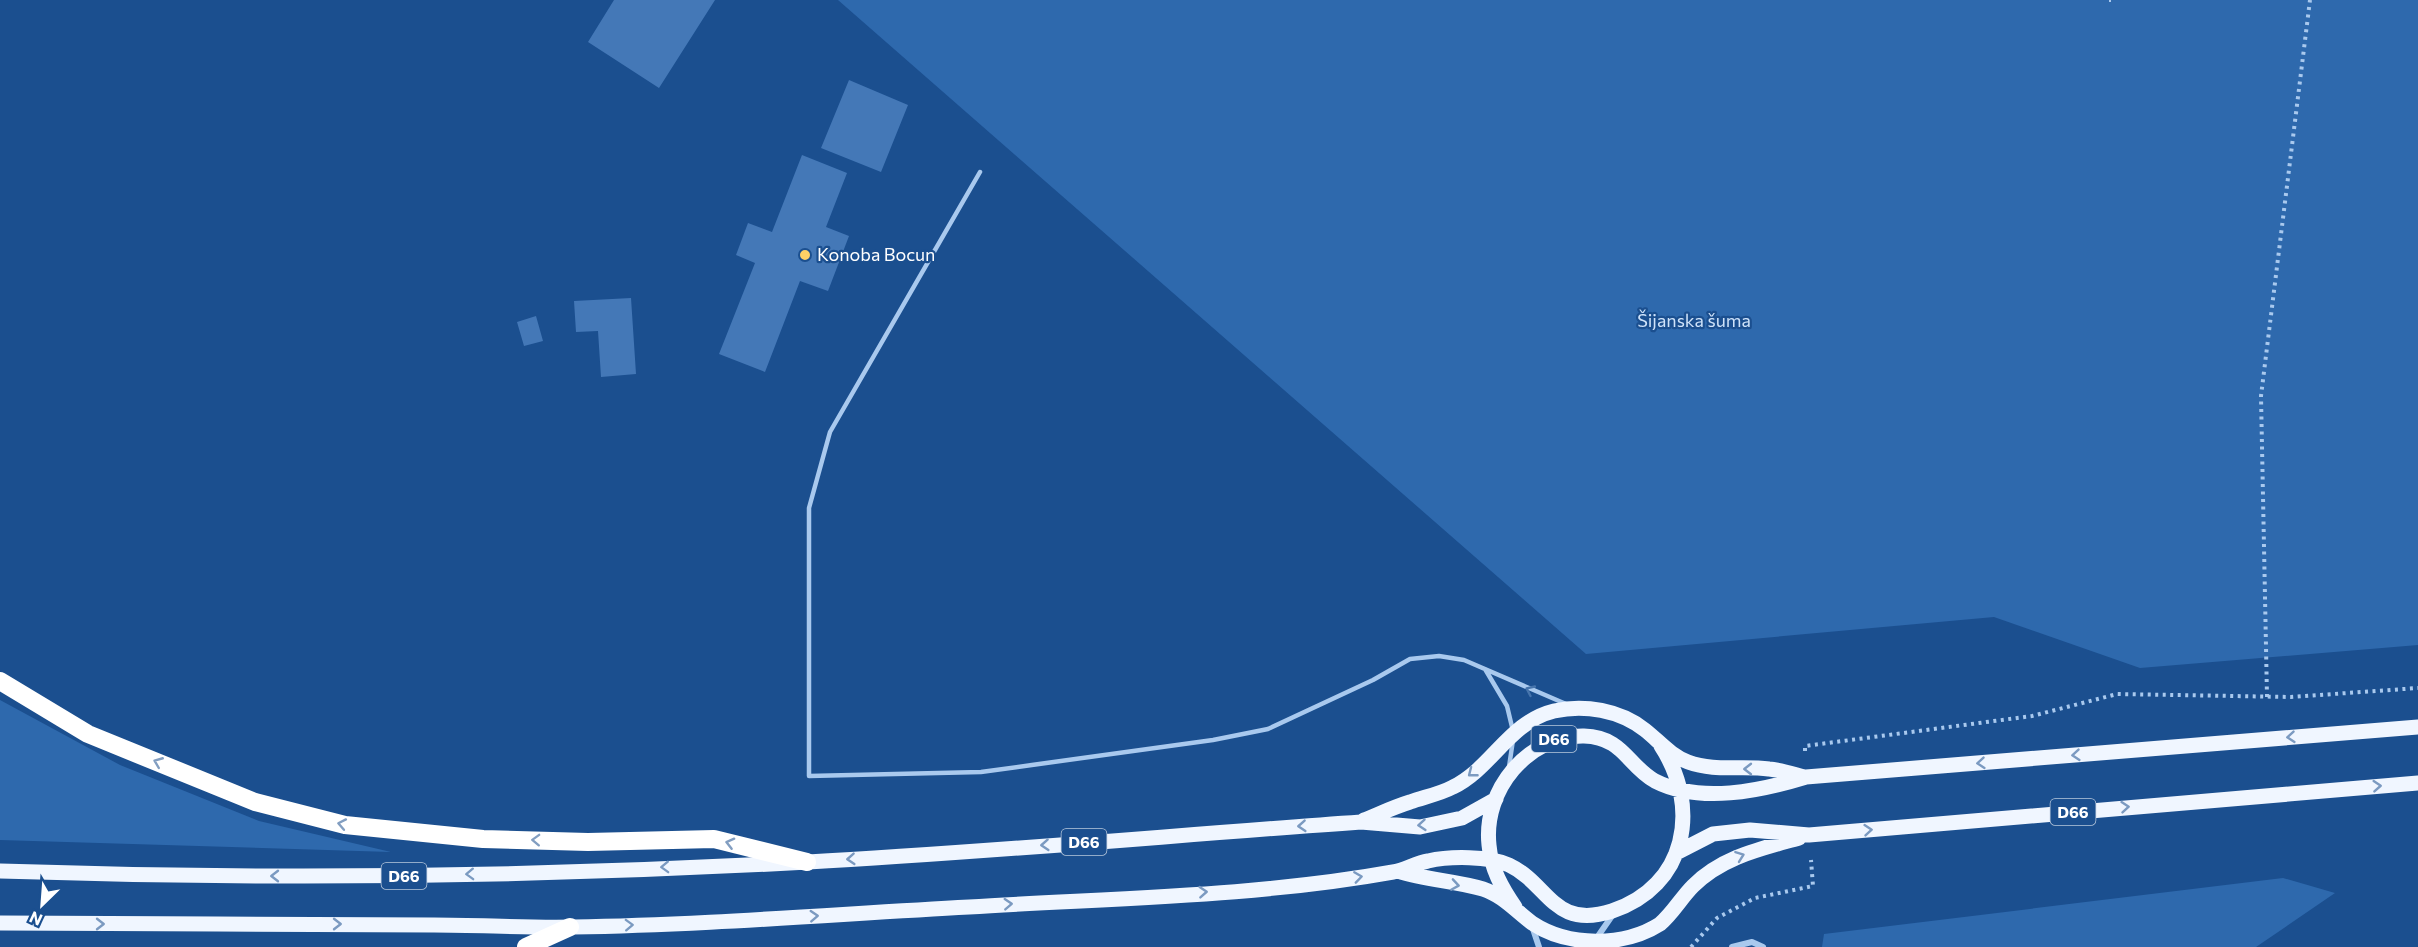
<svg xmlns="http://www.w3.org/2000/svg" width="2418" height="947" viewBox="0 0 2418 947" font-family="Commissioner,sans-serif">
	<style>
		.green { fill: #2e69ad }
		.building { fill: #4478b7 }
		.lines { fill: none; stroke-linecap: round; stroke-linejoin: round }
		.path { stroke: #a9c9ee; stroke-width: 4; stroke-dasharray: 3 4.5; stroke-linecap: butt }
		.service { stroke: #a9c9ee; stroke-width: 4.5 }
		.minor { stroke: #a9c9ee; stroke-width: 6 }
		.primary { stroke: #f0f6ff; stroke-width: 15 }
		.motorway { stroke: #fff; stroke-width: 18 }
		.oneway { stroke: #4674ac }
		.oneway2 { stroke: #7b9ac1 }
		.oneway3 { stroke: #829ec1 }
		.poi-dot { fill: #ffd166; stroke: #1b4f8f; stroke-width: 2 }
		.labels { text-anchor: middle; stroke-width: 4.5; stroke-linejoin: round; paint-order: stroke }
		.shield { fill: #1b4f8f; stroke: #bbcadd; stroke-width: 1.5 }
		.shield-label { font-size: 16px; font-weight: bold; fill: #fff }
		.poi-label { font-size: 18px; fill: #fff; stroke: #1b4f8f; text-anchor: start }
		.park-label { font-size: 18px; fill: #cfe3fa; stroke: #1b4f8f }
	</style>
	<rect width="100%" height="100%" fill="#1b4f8f"/>
	<!-- green -->
	<path class="green" d="M 838,0 L 2418,0 L 2418,645 L 2140,668 L 1994,617 L 1586,654 Z
		M 0,700 L 120,765 L 259,821 L 391,852 L 0,840 Z
		M 2283,878 L 2335,893 L 2256,947 L 1822,947 L 1824,934 Z"/>
	<!-- building -->
	<path class="building" d="M 614,0 L 715,0 L 659,88 L 588,42 Z
		M 849,80 L 908,105 L 881,172 L 821,148 Z
		M 802,155 L 847,173 L 826,227 L 849,236 L 828,291 L 800,281 L 765,372 L 719,354 L 755,263 L 736,255 L 748,223 L 772,232 Z
		M 631,298 L 636,374 L 601,377 L 598,331 L 576,332 L 574,301 Z
		M 536,316 L 543,341 L 524,346 L 517,322 Z"/>
	<g class="lines">
		<!-- path -->
		<path class="path" d="M 2109,0 L 2111,0
			M 2267,697 L 2261,396 L 2310,0
			M 1805,751 L 1805,746 L 2032,716 L 2117,694 L 2291,697 L 2418,688
			M 1691,947 L 1717,918 L 1755,898 L 1813,886 L 1811,860"/>
		<!-- service -->
		<path class="service" d="M 980,172 L 830,432 L 809,508 L 809,776 L 981,772 L 1213,740 L 1268,729 L 1373,680 L 1410,659 L 1439,656 L 1464,660 L 1566,704
			M 1485,669 L 1507,706 L 1513,731
			M 1509,767 L 1513,740"/>
		<!-- minor -->
		<path class="minor" d="M 1532,926 L 1539,947
			M 1596,939 L 1614,913
			M 1732,947 L 1752,942 L 1763,947"/>
		<!-- primary -->
		<path class="primary" d="M 1364,820 C 1379,814 1394,807 1410,802 C 1424,797 1440,794 1453,787 C 1492,768 1509,722 1554,711 C 1584,704 1620,710 1645,730 C 1659,741 1671,756 1688,762 C 1715,772 1742,765 1769,769 C 1781,770 1793,774 1805,777
			M 1676,853 L 1713,834 L 1750,830 L 1809,835 L 2418,783
			M 0,871 C 269,880 539,877 808,862 C 992,852 1177,835 1361,822 L 1420,827 L 1462,818 L 1496,799
			M 1398,871 C 1426,880 1456,881 1483,889 C 1502,895 1516,911 1532,923 C 1568,947 1624,947 1660,924 C 1673,913 1681,898 1693,886 C 1722,857 1760,849 1799,838
			M 1515,907 C 1502,888 1491,869 1489,845 C 1483,790 1528,735 1584,736 C 1623,737 1628,766 1655,781 C 1700,804 1760,791 1806,777 L 2418,727
			M 0,923 C 145,924 289,924 434,925 C 480,925 527,928 573,927 C 705,925 837,914 969,907 C 1110,898 1254,897 1393,872 C 1405,870 1416,863 1428,861 C 1450,856 1489,856 1509,865 C 1549,884 1553,930 1612,911 C 1687,886 1701,807 1661,746"/>
		<!-- motorway -->
		<path class="motorway" d="M 0,681 L 88,734 L 255,802 L 345,825 L 483,839 L 588,842 L 714,839 L 807,862
			M 526,947 L 570,927"/>
	</g>
	<!-- one-way arrows -->
	<defs><path id="oneway-chevron" d="M-2-3.5L2.5 0L-2 3.5" fill="none" stroke-width="1.6" stroke-linecap="round" stroke-linejoin="round" transform="scale(1.5)"/></defs>
	<use class="oneway" href="#oneway-chevron" transform="translate(1530 690) rotate(-155)"/>
	<g class="oneway2">
		<use href="#oneway-chevron" transform="translate(2291 737) rotate(175)"/>
		<use href="#oneway-chevron" transform="translate(2076 755) rotate(175)"/>
		<use href="#oneway-chevron" transform="translate(1981 763) rotate(175)"/>
		<use href="#oneway-chevron" transform="translate(1748 769) rotate(180)"/>
		<use href="#oneway-chevron" transform="translate(1472 773) rotate(142)"/>
		<use href="#oneway-chevron" transform="translate(2377 786) rotate(-4)"/>
		<use href="#oneway-chevron" transform="translate(2125 807) rotate(-5)"/>
		<use href="#oneway-chevron" transform="translate(1422 825) rotate(175)"/>
		<use href="#oneway-chevron" transform="translate(1302 826) rotate(176)"/>
		<use href="#oneway-chevron" transform="translate(1868 830) rotate(-5)"/>
		<use href="#oneway-chevron" transform="translate(1045 845) rotate(176)"/>
		<use href="#oneway-chevron" transform="translate(1740 856) rotate(-20)"/>
		<use href="#oneway-chevron" transform="translate(851 859) rotate(176)"/>
		<use href="#oneway-chevron" transform="translate(665 867) rotate(178)"/>
		<use href="#oneway-chevron" transform="translate(470 874) rotate(178)"/>
		<use href="#oneway-chevron" transform="translate(275 876) rotate(-180)"/>
		<use href="#oneway-chevron" transform="translate(1358 877) rotate(-8)"/>
		<use href="#oneway-chevron" transform="translate(1455 885) rotate(9)"/>
		<use href="#oneway-chevron" transform="translate(1203 892) rotate(-4)"/>
		<use href="#oneway-chevron" transform="translate(1008 904) rotate(-3)"/>
		<use href="#oneway-chevron" transform="translate(814 916) rotate(-3)"/>
		<use href="#oneway-chevron" transform="translate(100 924)"/>
		<use href="#oneway-chevron" transform="translate(337 924)"/>
		<use href="#oneway-chevron" transform="translate(629 925) rotate(-2)"/>
	</g>
	<g class="oneway3">
		<use href="#oneway-chevron" transform="translate(158 762) rotate(-158)"/>
		<use href="#oneway-chevron" transform="translate(342 824) rotate(-169)"/>
		<use href="#oneway-chevron" transform="translate(536 840) rotate(-178)"/>
		<use href="#oneway-chevron" transform="translate(730 843) rotate(-166)"/>
	</g>
	<!-- markers -->
	<circle class="poi-dot" cx="805" cy="255" r="6"/>
	<g class="labels">
		<!-- shield labels -->
		<g class="shield">
			<rect x="1531.5" y="726" width="45" height="26" rx="4.5"/>
			<rect x="2050.5" y="799" width="45" height="26" rx="4.5"/>
			<rect x="1061.5" y="829" width="45" height="26" rx="4.5"/>
			<rect x="381.5" y="863" width="45" height="26" rx="4.5"/>
		</g>
		<g class="shield-label">
			<text x="1554" y="745">D66</text>
			<text x="2073" y="818">D66</text>
			<text x="1084" y="848">D66</text>
			<text x="404" y="882">D66</text>
		</g>
		<!-- poi labels -->
		<g class="poi-label">
			<text x="817" y="261">Konoba Bocun</text>
		</g>
		<!-- park labels -->
		<g class="park-label">
			<text x="1694" y="327">Šijanska šuma</text>
		</g>
	</g>
	<!-- north arrow -->
	<g transform="translate(42 905) rotate(205)" stroke="#1b4f8f" stroke-width="4.5" paint-order="stroke">
	<path d="M0-4.5L10 22L0 15L-10 22Z" fill="#ffffff"/>
	<text y="-9" font-size="16" font-weight="bold" text-anchor="middle" fill="#ffffff">N</text>
	</g>
</svg>
